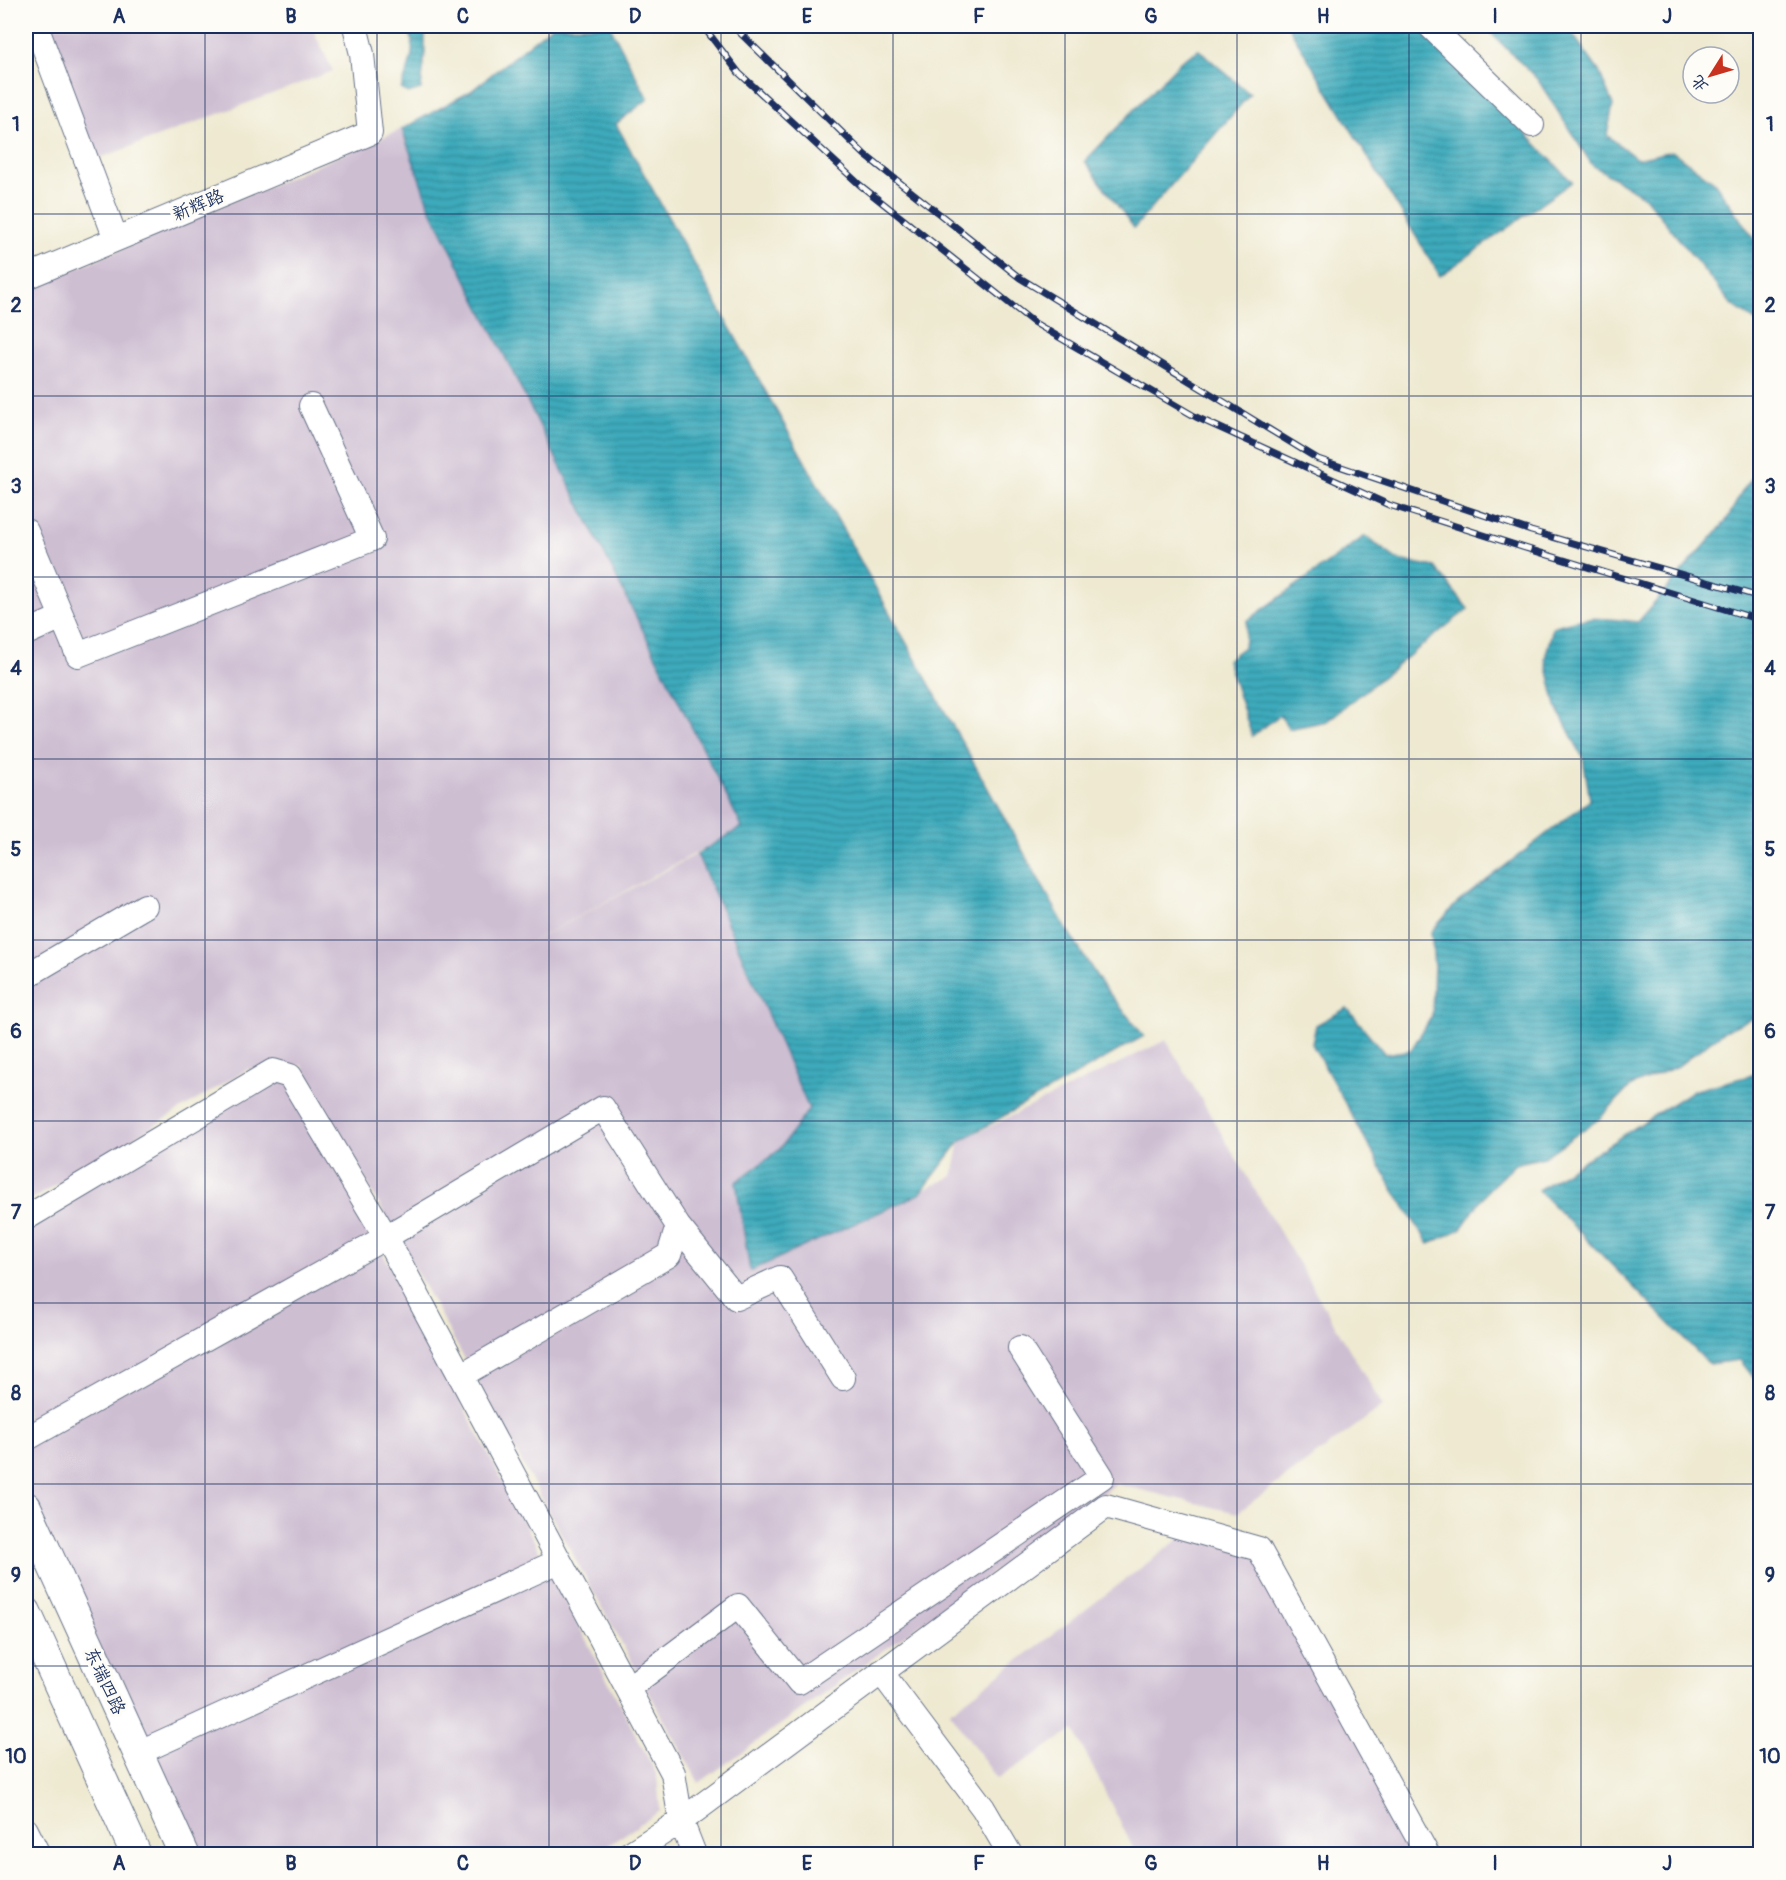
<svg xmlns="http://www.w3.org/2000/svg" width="1786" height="1880" viewBox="0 0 1786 1880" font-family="Pangolin,'LXGW WenKai TC',sans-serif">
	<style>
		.industrial { fill: #cdbed2 }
		.water { fill: url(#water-rules); stroke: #2c6c8c; stroke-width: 1.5 }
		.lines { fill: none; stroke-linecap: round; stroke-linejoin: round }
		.minor-casing { stroke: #657086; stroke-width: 26 }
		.major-casing { stroke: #657086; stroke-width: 32 }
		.minor { stroke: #fff; stroke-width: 24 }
		.major { stroke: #fff; stroke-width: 30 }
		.rail-casing { stroke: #1b2f5e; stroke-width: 7 }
		.rail { stroke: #fdfcf7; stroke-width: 4.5; stroke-dasharray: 14; stroke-linecap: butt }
		.grid { fill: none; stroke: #1b2f5e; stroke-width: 1.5; stroke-opacity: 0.55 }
		.labels { text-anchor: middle; stroke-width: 6; stroke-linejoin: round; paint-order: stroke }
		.street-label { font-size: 18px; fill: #1b2f5e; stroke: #fdfcf7 }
		.neatline { fill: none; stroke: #1b2f5e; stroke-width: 2 }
		.grid-label { font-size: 20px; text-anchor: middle; font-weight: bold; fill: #1b2f5e }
	</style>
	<defs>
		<pattern id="water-rules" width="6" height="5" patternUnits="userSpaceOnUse" patternTransform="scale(1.5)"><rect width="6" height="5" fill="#3caabb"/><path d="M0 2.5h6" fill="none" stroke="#328b9b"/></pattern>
	</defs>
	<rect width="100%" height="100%" fill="#fdfcf7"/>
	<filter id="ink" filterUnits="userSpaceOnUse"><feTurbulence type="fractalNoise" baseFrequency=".0167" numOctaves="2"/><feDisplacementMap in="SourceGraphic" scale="12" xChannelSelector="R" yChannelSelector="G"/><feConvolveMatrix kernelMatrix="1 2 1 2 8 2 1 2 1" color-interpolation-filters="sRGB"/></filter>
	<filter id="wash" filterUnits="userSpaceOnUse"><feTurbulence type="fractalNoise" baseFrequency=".008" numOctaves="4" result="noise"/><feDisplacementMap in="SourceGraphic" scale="24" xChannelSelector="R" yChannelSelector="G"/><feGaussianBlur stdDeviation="1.35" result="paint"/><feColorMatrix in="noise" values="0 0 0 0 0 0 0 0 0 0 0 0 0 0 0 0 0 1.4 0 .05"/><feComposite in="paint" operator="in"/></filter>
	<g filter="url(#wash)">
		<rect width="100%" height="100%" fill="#eee9d0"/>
		<!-- industrial -->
		<path class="industrial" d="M 41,26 L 311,26 L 333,71 L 87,163 Z
			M 402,129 L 429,206 L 742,828 L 490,964 L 697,854 L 809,1109 L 779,1150 L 736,1182 L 751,1271 L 953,1176 L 960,1141 L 1166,1040 L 1383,1406 L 1237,1513 L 1116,1484 L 699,1783 L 302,1065 L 248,1069 L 26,1203 L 26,290 Z
			M 273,1071 L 290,1076 L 657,1775 L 660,1811 L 595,1854 L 197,1854 L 26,1496 L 26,1218 Z
			M 1191,1530 L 1259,1549 L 1423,1854 L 1136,1854 L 1074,1730 L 997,1779 L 950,1712 Z"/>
		<!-- water -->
		<path class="water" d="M 408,26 L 425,26 L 425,53 L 421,89 L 408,93 L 401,89 C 409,67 418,49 408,26 Z
			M 552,26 L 610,26 L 648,99 L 616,124 L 1066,928 L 1101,983 L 1144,1036 L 960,1141 L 920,1194 L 750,1271 L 736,1182 L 779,1150 L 809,1109 L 697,854 L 742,827 L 429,206 L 402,129 L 471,91 Z
			M 1288,26 L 1424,26 L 1572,182 L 1440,276 Z
			M 1484,26 L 1567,26 L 1599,71 L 1613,105 L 1607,135 L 1637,159 L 1672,151 L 1714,182 L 1760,247 L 1760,324 L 1731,304 L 1645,197 L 1592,165 L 1538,80 Z
			M 1199,50 L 1250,94 L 1134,228 L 1085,161 L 1181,61 Z
			M 1760,468 L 1760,636 L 1759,638 L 1760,641 L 1760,1015 L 1724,1031 L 1678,1066 L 1631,1086 L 1599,1119 L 1544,1157 L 1515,1164 L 1488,1190 L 1461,1229 L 1429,1244 L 1393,1189 L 1312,1044 L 1316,1025 L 1347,1008 L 1385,1054 L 1411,1050 L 1432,1016 L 1434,965 L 1431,932 L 1456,904 L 1590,800 L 1583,758 L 1556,706 L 1545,658 L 1553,627 C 1587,615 1603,618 1638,622 L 1726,521 L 1743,490 Z
			M 1365,536 L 1398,560 L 1435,567 L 1468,609 L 1327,721 L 1289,729 L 1280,715 L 1252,736 L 1227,660 L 1244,647 L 1247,621 Z
			M 1760,1073 L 1760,1386 L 1740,1360 L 1709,1364 L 1538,1190 L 1692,1091 Z"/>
	</g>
	<g filter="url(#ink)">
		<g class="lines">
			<defs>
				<path id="minor" d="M 36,26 L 116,239
					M 1430,26 L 1532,125
					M 26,277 L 370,133 L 362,54 L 355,26
					M 26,531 L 78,655 L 372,539 L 311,406
					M 26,633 L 62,617
					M 26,976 L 145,906
					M 26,1218 L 273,1071 L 290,1076 L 386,1237 L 673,1773 L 681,1821 L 694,1854
					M 460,1376 L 669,1255 L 678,1226
					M 26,1439 L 386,1237 L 603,1108 L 678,1226 L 736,1298 L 780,1278 L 843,1378
					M 881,1672 L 983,1808 L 1010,1854
					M 628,1688 L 738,1606 L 799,1682 L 1102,1477 L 1020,1348
					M 138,1753 L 559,1561
					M 26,1830 L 38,1854
					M 629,1854 L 681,1821 L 1106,1506 L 1259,1549 L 1427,1854"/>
				<path id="major" d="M 26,1507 L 184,1854
					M 26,1612 L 136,1854"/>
			</defs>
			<!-- minor casing -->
			<use href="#minor" class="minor-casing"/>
			<!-- major casing -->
			<use href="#major" class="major-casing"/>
			<!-- minor -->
			<use href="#minor" class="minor"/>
			<!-- major -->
			<use href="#major" class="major"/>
			<defs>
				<path id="rail" d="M 703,26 L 739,73 L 860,185 L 1033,322 L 1196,417 L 1389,505 L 1525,548 L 1760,620
					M 733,26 L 865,155 L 1020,278 L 1318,459 L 1531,531 L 1760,597"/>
			</defs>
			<!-- rail casing -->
			<use href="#rail" class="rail-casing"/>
			<!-- rail -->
			<use href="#rail" class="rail"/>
		</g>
	</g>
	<!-- grid -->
	<path class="grid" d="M 205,26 L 205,1854M 377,26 L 377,1854M 549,26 L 549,1854M 721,26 L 721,1854M 893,26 L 893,1854M 1065,26 L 1065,1854M 1237,26 L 1237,1854M 1409,26 L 1409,1854M 1581,26 L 1581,1854M 26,214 L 1760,214M 26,396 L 1760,396M 26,577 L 1760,577M 26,759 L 1760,759M 26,940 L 1760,940M 26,1121 L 1760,1121M 26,1303 L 1760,1303M 26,1484 L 1760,1484M 26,1666 L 1760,1666"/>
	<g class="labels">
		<!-- street labels -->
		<g class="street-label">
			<text transform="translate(198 205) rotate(-23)" y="6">新辉路</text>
			<text transform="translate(105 1681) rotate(65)" y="6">东瑞四路</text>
		</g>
	</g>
	<!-- margin -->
	<rect width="1786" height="1880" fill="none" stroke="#fdfcf7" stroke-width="66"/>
	<!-- north arrow -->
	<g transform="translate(1711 75) rotate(233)"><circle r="28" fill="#fdfcf7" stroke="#a3aaba" stroke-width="1.5"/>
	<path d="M0-4.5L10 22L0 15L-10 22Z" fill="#c8321e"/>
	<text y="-9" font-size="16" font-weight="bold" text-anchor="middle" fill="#1b2f5e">北</text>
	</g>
	<rect x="33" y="33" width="1720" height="1814" class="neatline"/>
	<g class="grid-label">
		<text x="119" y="23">A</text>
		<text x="291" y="23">B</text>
		<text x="463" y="23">C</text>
		<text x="635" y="23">D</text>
		<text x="807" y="23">E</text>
		<text x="979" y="23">F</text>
		<text x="1151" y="23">G</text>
		<text x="1323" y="23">H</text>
		<text x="1495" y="23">I</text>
		<text x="1667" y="23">J</text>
		<text x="16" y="131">1</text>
		<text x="1770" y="131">1</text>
		<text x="16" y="312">2</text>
		<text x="1770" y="312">2</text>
		<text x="16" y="493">3</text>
		<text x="1770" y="493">3</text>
		<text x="16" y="675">4</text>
		<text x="1770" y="675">4</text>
		<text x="16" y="856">5</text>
		<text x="1770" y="856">5</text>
		<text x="16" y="1038">6</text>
		<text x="1770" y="1038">6</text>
		<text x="16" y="1219">7</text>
		<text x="1770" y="1219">7</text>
		<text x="16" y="1400">8</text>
		<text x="1770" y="1400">8</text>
		<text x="16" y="1582">9</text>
		<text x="1770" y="1582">9</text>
		<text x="16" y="1763">10</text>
		<text x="1770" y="1763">10</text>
		<text x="119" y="1870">A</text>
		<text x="291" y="1870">B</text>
		<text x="463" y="1870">C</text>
		<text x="635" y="1870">D</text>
		<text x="807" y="1870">E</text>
		<text x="979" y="1870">F</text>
		<text x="1151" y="1870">G</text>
		<text x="1323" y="1870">H</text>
		<text x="1495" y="1870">I</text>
		<text x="1667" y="1870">J</text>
	</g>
</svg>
